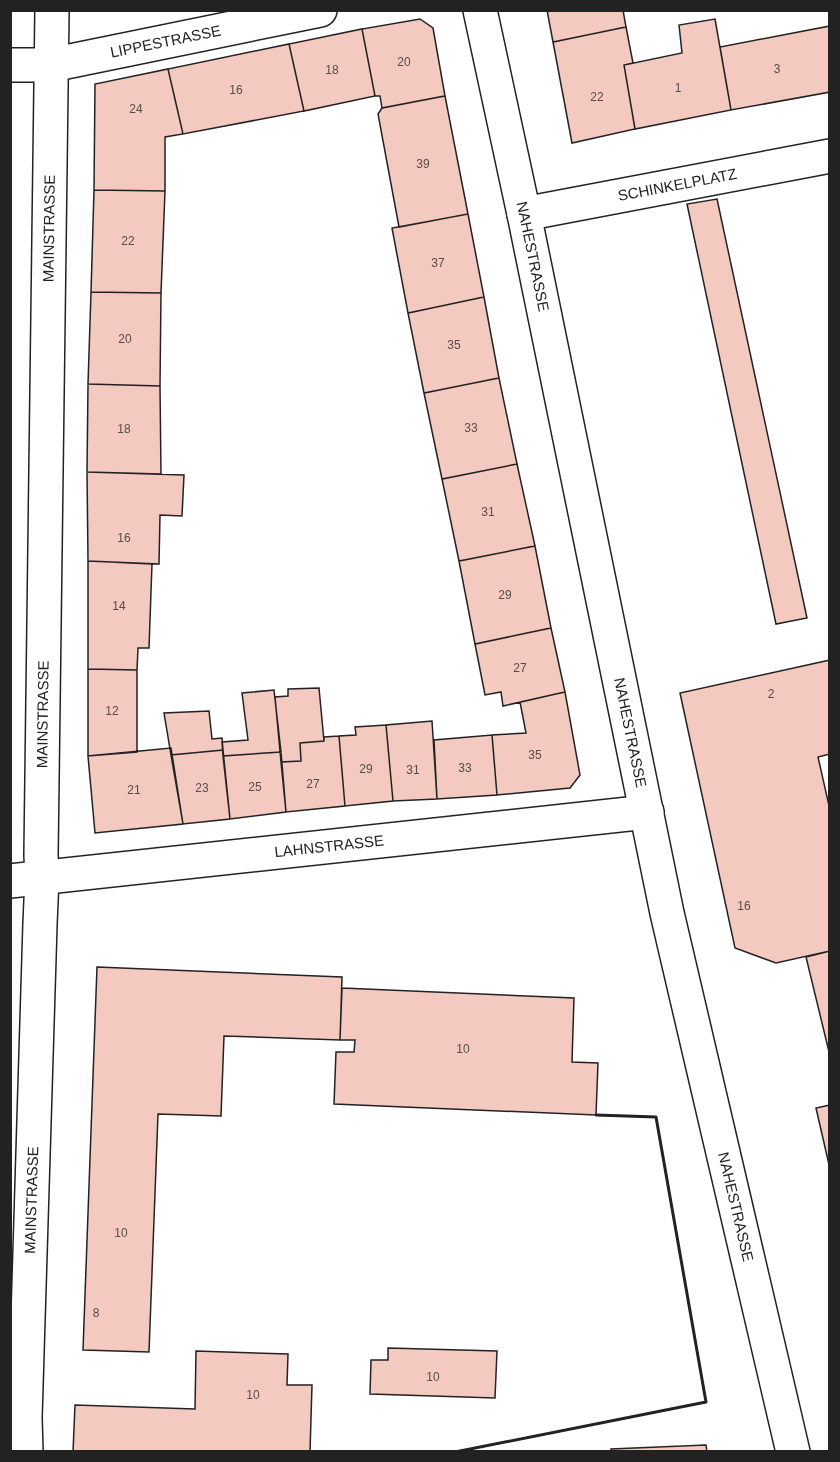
<svg xmlns="http://www.w3.org/2000/svg" width="840" height="1462" viewBox="0 0 840 1462" font-family="Helvetica,sans-serif">
	<style>
		.building { fill: #f3c9c0; stroke: #222; stroke-width: 1.5 }
		.lines { fill: none; stroke-linecap: round; stroke-linejoin: round }
		.minor-casing { stroke: #222; stroke-width: 36 }
		.minor { stroke: #fff; stroke-width: 33 }
		.wall { stroke: #222; stroke-width: 3 }
		.labels { text-anchor: middle; stroke-width: 4.5; stroke-linejoin: round; paint-order: stroke }
		.number-label { font-size: 12px; fill: #564c4a }
		.street-label { font-size: 15px; fill: #222; stroke: #fff }
	</style>
	<rect width="100%" height="100%" fill="#fff"/>
	<!-- building -->
	<path class="building" d="M 547,10 L 623,10 L 626,27 L 553,42 Z
		M 420,19 L 433,28 L 445,96 L 382,108 L 380,96 L 375,96 L 362,29 Z
		M 715,19 L 731,110 L 635,129 L 624,65 L 682,53 L 679,25 Z
		M 830,26 L 830,92 L 731,110 L 720,47 Z
		M 626,27 L 633,63 L 624,65 L 635,129 L 572,143 L 553,42 Z
		M 362,29 L 375,96 L 304,111 L 289,44 Z
		M 289,44 L 304,111 L 183,134 L 168,69 Z
		M 168,69 L 183,134 L 165,137 L 165,191 L 94,190 L 95,84 Z
		M 445,96 L 468,214 L 399,227 L 378,114 L 382,108 Z
		M 94,190 L 165,191 L 161,293 L 91,292 Z
		M 717,199 L 807,618 L 776,624 L 687,204 Z
		M 468,214 L 484,297 L 408,313 L 392,228 Z
		M 91,292 L 161,293 L 160,386 L 88,384 Z
		M 484,297 L 499,378 L 424,393 L 408,313 Z
		M 499,378 L 517,464 L 442,479 L 424,393 Z
		M 88,384 L 160,386 L 161,474 L 87,472 Z
		M 517,464 L 535,546 L 459,561 L 442,479 Z
		M 87,472 L 184,475 L 182,516 L 160,515 L 159,564 L 88,561 Z
		M 535,546 L 551,628 L 475,644 L 459,561 Z
		M 88,561 L 152,564 L 149,648 L 138,648 L 137,670 L 88,669 Z
		M 551,628 L 565,692 L 503,706 L 501,692 L 485,695 L 475,644 Z
		M 830,660 L 830,754 L 818,757 L 830,810 L 830,951 L 776,963 L 735,948 L 680,693 Z
		M 88,669 L 137,670 L 137,752 L 88,756 Z
		M 319,688 L 324,741 L 300,743 L 301,761 L 281,762 L 275,697 L 288,696 L 288,689 Z
		M 274,690 L 281,752 L 223,756 L 222,742 L 248,740 L 242,693 Z
		M 565,692 L 580,775 L 570,788 L 497,795 L 492,735 L 526,733 L 520,702 Z
		M 209,711 L 212,739 L 222,738 L 223,750 L 171,755 L 164,713 Z
		M 432,721 L 437,799 L 393,801 L 386,725 Z
		M 386,725 L 393,801 L 345,806 L 339,736 L 356,735 L 355,727 Z
		M 492,735 L 497,795 L 437,799 L 434,740 Z
		M 339,736 L 345,806 L 286,812 L 281,762 L 301,761 L 300,743 L 324,741 L 324,737 Z
		M 171,748 L 183,824 L 95,833 L 88,756 Z
		M 223,750 L 230,819 L 183,824 L 171,755 Z
		M 281,752 L 286,812 L 230,819 L 223,756 Z
		M 830,951 L 830,1056 L 806,957 Z
		M 97,967 L 342,977 L 340,1040 L 224,1036 L 221,1116 L 158,1114 L 149,1352 L 83,1350 Z
		M 342,988 L 574,998 L 572,1062 L 598,1063 L 596,1115 L 334,1104 L 336,1052 L 354,1052 L 355,1040 L 340,1040 Z
		M 830,1105 L 830,1169 L 816,1108 Z
		M 388,1348 L 497,1351 L 495,1398 L 370,1394 L 371,1360 L 388,1360 Z
		M 196,1351 L 288,1354 L 287,1385 L 312,1385 L 310,1452 L 73,1452 L 75,1405 L 195,1409 Z
		M 706,1445 L 707,1452 L 611,1452 L 611,1449 Z"/>
	<g class="lines">
		<defs>
			<g id="minor">
				<path id="s1" d="M 480,10 L 524,214 L 667,913 L 793,1452"/>
				<path id="s2" d="M 10,65 L 51,65 L 320,10"/>
				<path id="s3" d="M 524,214 L 830,156"/>
				<path id="s4" d="M 10,881 L 647,812"/>
				<path id="s5" d="M 26,1452 L 25,1418 L 40,924 L 42,878 L 41,855 L 52,10"/>
			</g>
		</defs>
		<!-- minor casing -->
		<use href="#minor" class="minor-casing"/>
		<!-- minor -->
		<use href="#minor" class="minor"/>
		<!-- wall -->
		<path class="wall" d="M 455,1452 L 706,1402 L 656,1117 L 596,1115"/>
	</g>
	<g class="labels">
		<!-- number labels -->
		<g class="number-label">
			<text x="404" y="66">20</text>
			<text x="777" y="73">3</text>
			<text x="332" y="74">18</text>
			<text x="678" y="92">1</text>
			<text x="236" y="94">16</text>
			<text x="597" y="101">22</text>
			<text x="136" y="113">24</text>
			<text x="423" y="168">39</text>
			<text x="128" y="245">22</text>
			<text x="438" y="267">37</text>
			<text x="125" y="343">20</text>
			<text x="454" y="349">35</text>
			<text x="471" y="432">33</text>
			<text x="124" y="433">18</text>
			<text x="488" y="516">31</text>
			<text x="124" y="542">16</text>
			<text x="505" y="599">29</text>
			<text x="119" y="610">14</text>
			<text x="520" y="672">27</text>
			<text x="771" y="698">2</text>
			<text x="112" y="715">12</text>
			<text x="535" y="759">35</text>
			<text x="465" y="772">33</text>
			<text x="366" y="773">29</text>
			<text x="413" y="774">31</text>
			<text x="313" y="788">27</text>
			<text x="255" y="791">25</text>
			<text x="202" y="792">23</text>
			<text x="134" y="794">21</text>
			<text x="744" y="910">16</text>
			<text x="463" y="1053">10</text>
			<text x="121" y="1237">10</text>
			<text x="96" y="1317">8</text>
			<text x="433" y="1381">10</text>
			<text x="253" y="1399">10</text>
		</g>
		<!-- street labels -->
		<g class="street-label">
			<text dy="5" stroke="none"><textPath href="#s2" startOffset="158">LIPPESTRASSE</textPath></text>
			<text dy="5" stroke="none"><textPath href="#s3" startOffset="156">SCHINKELPLATZ</textPath></text>
			<text dy="5" stroke="none"><textPath href="#s5" startOffset="1224">MAINSTRASSE</textPath></text>
			<text dy="5" stroke="none"><textPath href="#s1" startOffset="252">NAHESTRASSE</textPath></text>
			<text dy="5" stroke="none"><textPath href="#s5" startOffset="738">MAINSTRASSE</textPath></text>
			<text dy="5" stroke="none"><textPath href="#s1" startOffset="738">NAHESTRASSE</textPath></text>
			<text dy="5" stroke="none"><textPath href="#s4" startOffset="321">LAHNSTRASSE</textPath></text>
			<text dy="5" stroke="none"><textPath href="#s5" startOffset="252">MAINSTRASSE</textPath></text>
			<text dy="5" stroke="none"><textPath href="#s1" startOffset="1224">NAHESTRASSE</textPath></text>
		</g>
	</g>
	<!-- border -->
	<rect width="840" height="1462" fill="none" stroke="#222222" stroke-width="24"/>
</svg>
